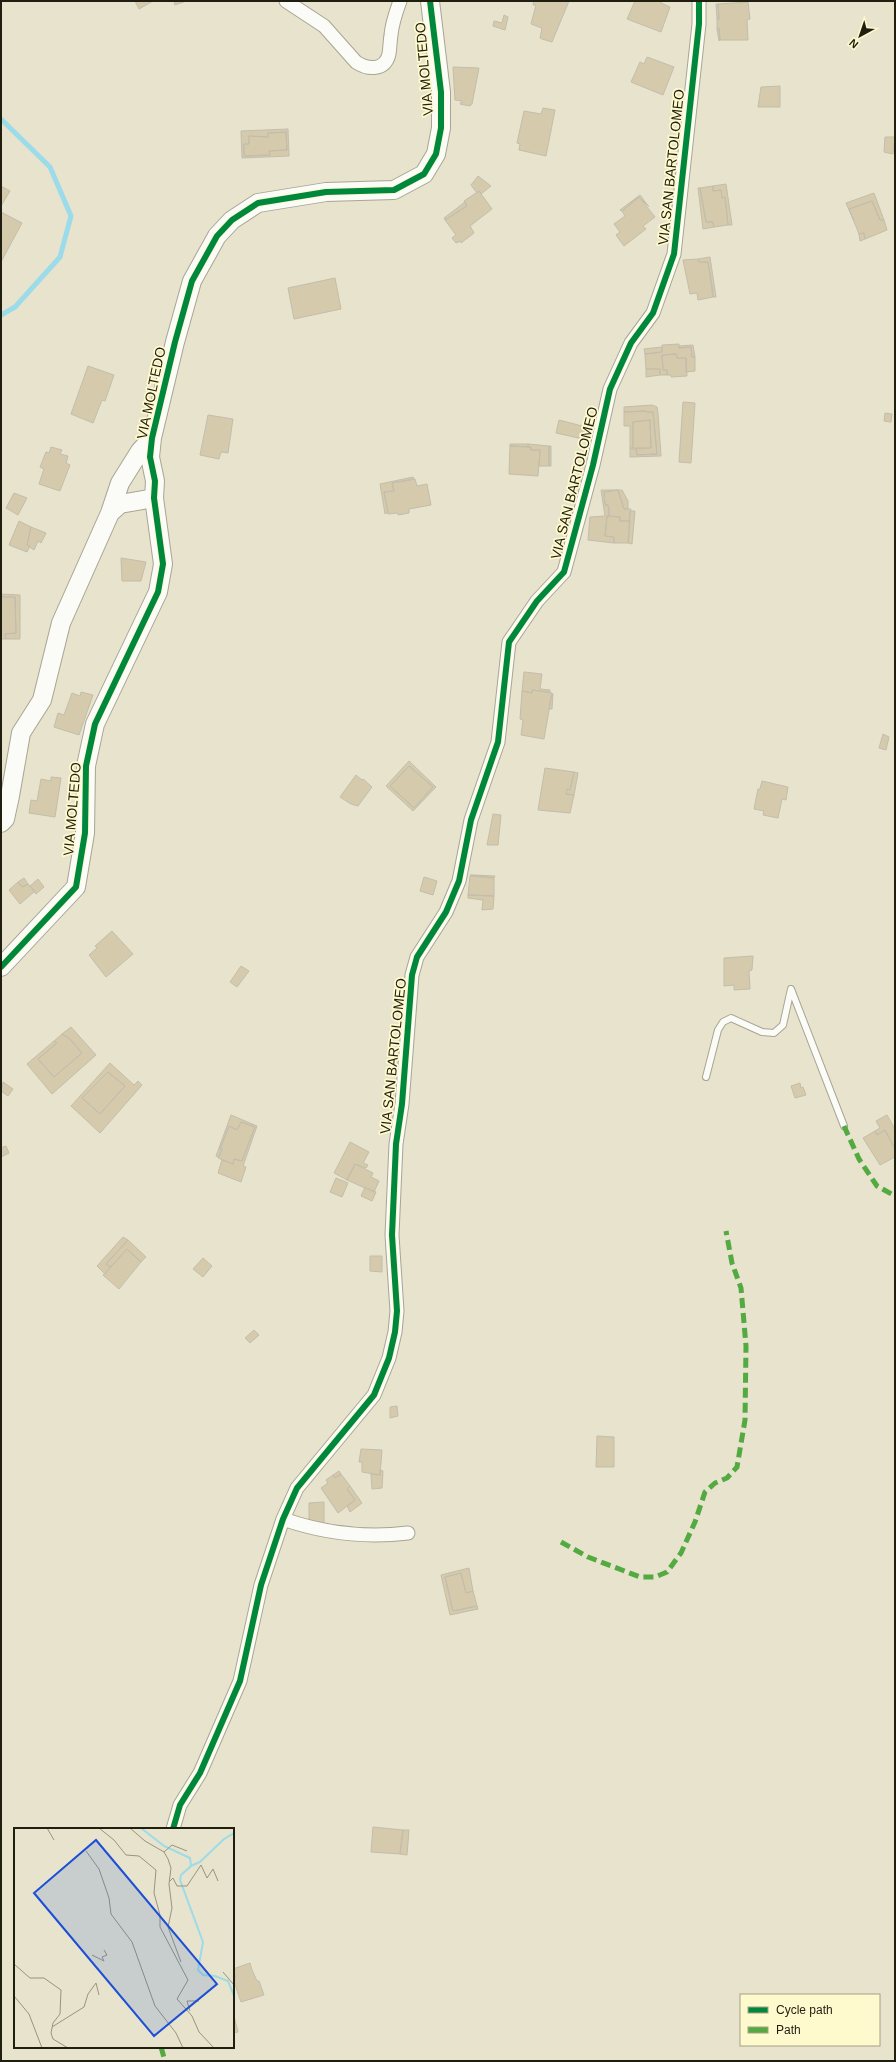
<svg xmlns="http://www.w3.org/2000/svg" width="896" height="2062" viewBox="0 0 896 2062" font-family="Arial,sans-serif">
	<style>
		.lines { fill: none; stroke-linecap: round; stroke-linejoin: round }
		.stream { stroke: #9cdbe9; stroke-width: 5 }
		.building { fill: #d6caad; stroke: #c3bdac; fill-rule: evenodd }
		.lane-casing { stroke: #a8a593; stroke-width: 8 }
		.street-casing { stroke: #a8a593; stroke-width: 15 }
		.secondary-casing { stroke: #a8a593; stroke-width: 20 }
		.lane { stroke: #fbfbf7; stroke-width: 6 }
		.street { stroke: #fbfbf7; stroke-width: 13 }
		.secondary { stroke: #fbfbf7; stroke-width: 18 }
		.quiet { stroke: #52aa41; stroke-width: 5; stroke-dasharray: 10 5; stroke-linecap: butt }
		.cycleway-casing { stroke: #fff9ce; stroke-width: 8 }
		.cycleway { stroke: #00873e; stroke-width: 6 }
		.labels { text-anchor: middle; stroke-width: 3.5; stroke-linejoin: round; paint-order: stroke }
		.street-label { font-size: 14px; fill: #201e0e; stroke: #fff9ce }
		.inset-river { fill: none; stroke: #9cdbe9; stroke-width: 2 }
		.inset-road { fill: none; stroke: #979480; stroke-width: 1 }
		.view { fill: #1d4ed8; fill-opacity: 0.15; stroke: #1d4ed8; stroke-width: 2 }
		.inset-edge { fill: none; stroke: #201e0e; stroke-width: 2 }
	</style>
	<rect width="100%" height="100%" fill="#e7e3cc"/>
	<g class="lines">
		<!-- stream -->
		<path class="stream" d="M 1,119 L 50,167 L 71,216 L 60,257 L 15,307 L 1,315"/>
	</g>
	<!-- building -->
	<path class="building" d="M 135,1 L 153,1 L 139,9 Z
		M 174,1 L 186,1 L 175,5 Z
		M 534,1 L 569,1 L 552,42 L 542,39 L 540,38 L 542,28 L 531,24 L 536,5 L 533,5 Z
		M 635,1 L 662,1 L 661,3 L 670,7 L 661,32 L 627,19 Z
		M 748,2 L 750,19 L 747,20 L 748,40 L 720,40 L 719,28 L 717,29 L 717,19 L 719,19 L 718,4 Z
		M 716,4 L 718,4 L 719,19 L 717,19 Z
		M 504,15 L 508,17 L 505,30 L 493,26 L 494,21 L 502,23 Z
		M 719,28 L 720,40 L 719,41 L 717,29 Z
		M 647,57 L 674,67 L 663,95 L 631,82 L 640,62 L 644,64 Z
		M 453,67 L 479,68 L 472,104 L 470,106 L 460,104 L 462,101 L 455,100 Z
		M 780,86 L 780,107 L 758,107 L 761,87 Z
		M 543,108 L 555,110 L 546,156 L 519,150 L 520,144 L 517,143 L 524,111 L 541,114 Z
		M 288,129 L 289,156 L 242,158 L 241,131 ZM 286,132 L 287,150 L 269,151 L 270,155 L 244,156 L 244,144 L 249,144 L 249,136 L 268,137 L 268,133 Z
		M 286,132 L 287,150 L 269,151 L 270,155 L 244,156 L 244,144 L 249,144 L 249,136 L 268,137 L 268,133 Z
		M 885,137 L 895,137 L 893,154 L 884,152 Z
		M 478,176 L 491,186 L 481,194 L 479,191 L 477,193 L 471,185 Z
		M 726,184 L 732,225 L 728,225 L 725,197 L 722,198 L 721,190 L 713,191 L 713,186 Z
		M 1,186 L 10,191 L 1,206 Z
		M 713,186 L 713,191 L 721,190 L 722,198 L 725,197 L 728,225 L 714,227 L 713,222 L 706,222 L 700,188 Z
		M 698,188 L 700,188 L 706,222 L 713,222 L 714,227 L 703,229 Z
		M 479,191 L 492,209 L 470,226 L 474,233 L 461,243 L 461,241 L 456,243 L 452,238 L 456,235 L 445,220 L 467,206 L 464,201 Z
		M 874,193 L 884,220 L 880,220 L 872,201 L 849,209 L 854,221 L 846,203 Z
		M 640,195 L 649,207 L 639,197 L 622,211 L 620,210 Z
		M 639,197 L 655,217 L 643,226 L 646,229 L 624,246 L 616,235 L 620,232 L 614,224 L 625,216 L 622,211 Z
		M 872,201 L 880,220 L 884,220 L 887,230 L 865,239 L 864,233 L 859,234 L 849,209 Z
		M 465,202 L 467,206 L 445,220 L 444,218 Z
		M 1,212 L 22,223 L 1,262 Z
		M 864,233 L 865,239 L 860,241 L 859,234 Z
		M 710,257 L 716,297 L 713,297 L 712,291 L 713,291 L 708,262 L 699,262 L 698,259 Z
		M 698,259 L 699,262 L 708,262 L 713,297 L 698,300 L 697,293 L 690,294 L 683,260 Z
		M 335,278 L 341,309 L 294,319 L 288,288 Z
		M 679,344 L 679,348 L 691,347 L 692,357 L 695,357 L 695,371 L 686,372 L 686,358 L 677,358 L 676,354 L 662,355 L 663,370 L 667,370 L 667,375 L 660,375 L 660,369 L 646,369 L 645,354 L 662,352 L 662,345 Z
		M 693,345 L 695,357 L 692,357 L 691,347 L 679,348 L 679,346 Z
		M 662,347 L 662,352 L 645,354 L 644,349 Z
		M 676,354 L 677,358 L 686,358 L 687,376 L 671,377 L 671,375 L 667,375 L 667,370 L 663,370 L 662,355 Z
		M 88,366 L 114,375 L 105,401 L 102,400 L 93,423 L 71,414 Z
		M 646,369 L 660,369 L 660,375 L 646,377 Z
		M 683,402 L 695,403 L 691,463 L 679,462 Z
		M 652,405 L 657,407 L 658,413 L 661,456 L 630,457 L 630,448 L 636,448 L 637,455 L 657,454 L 653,412 L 646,412 L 646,411 L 624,412 L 624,407 Z
		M 646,411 L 646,412 L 653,412 L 657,454 L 637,455 L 636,448 L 651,448 L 650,420 L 633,422 L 633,449 L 630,448 L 630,426 L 624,426 L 624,412 Z
		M 885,413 L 892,414 L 891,422 L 884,421 Z
		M 208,415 L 233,419 L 228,453 L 221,452 L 219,459 L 200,455 Z
		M 559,420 L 586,427 L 583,439 L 556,433 Z
		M 650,420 L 651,448 L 633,449 L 633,422 Z
		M 510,444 L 528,444 L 528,447 L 510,446 Z
		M 528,444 L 549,446 L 549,466 L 539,466 L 540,450 L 531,450 L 531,447 L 528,447 Z
		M 510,446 L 531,447 L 531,450 L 540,450 L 538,476 L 509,474 Z
		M 549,446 L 551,446 L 551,466 L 549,466 Z
		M 51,447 L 62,450 L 60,454 L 68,456 L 66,463 L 70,465 L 60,491 L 39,484 L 44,469 L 40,467 L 46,452 L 49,453 Z
		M 413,477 L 414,479 L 392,483 L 394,491 L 384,492 L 388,512 L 385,514 L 380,484 Z
		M 415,479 L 417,486 L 427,484 L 431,505 L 409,509 L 409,513 L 398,515 L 398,513 L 388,514 L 384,492 L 394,491 L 392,483 Z
		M 601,490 L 618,490 L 604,492 L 605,505 L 608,505 L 609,511 L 609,516 L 607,516 L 605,536 L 614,537 L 614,543 L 588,540 L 590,517 L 605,516 Z
		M 618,490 L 622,490 L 628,501 L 628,509 L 624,509 Z
		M 618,490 L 624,509 L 631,509 L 629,521 L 620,521 L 620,517 L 609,516 L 609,511 L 608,505 L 605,505 L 604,492 Z
		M 14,493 L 27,498 L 18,515 L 6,508 Z
		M 630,511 L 635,511 L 632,544 L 628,543 Z
		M 607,516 L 620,517 L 620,521 L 630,521 L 628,543 L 614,543 L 614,537 L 605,536 Z
		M 19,521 L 31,527 L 27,545 L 30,546 L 27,552 L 9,545 Z
		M 31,527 L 46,533 L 41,543 L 38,541 L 34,550 L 27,545 Z
		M 121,558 L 146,562 L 141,581 L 122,581 Z
		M 1,594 L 20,595 L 20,639 L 6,639 L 5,634 L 16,633 L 15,597 L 1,597 Z
		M 1,597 L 15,597 L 16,633 L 5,634 L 6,639 L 1,639 Z
		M 524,672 L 542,674 L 540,689 L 550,690 L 550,692 L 532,690 L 532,693 L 522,691 Z
		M 532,690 L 552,693 L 544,739 L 521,735 L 523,720 L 520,719 L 522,691 L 532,693 Z
		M 81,692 L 93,695 L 79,735 L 54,727 L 58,713 L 64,715 L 72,693 L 80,696 Z
		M 552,693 L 553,694 L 552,709 L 549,709 Z
		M 883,734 L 889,737 L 886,750 L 879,748 Z
		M 409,761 L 436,787 L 413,811 L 386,786 ZM 409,766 L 433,787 L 414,808 L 390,786 Z
		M 409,766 L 433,787 L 414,808 L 390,786 Z
		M 545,768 L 574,772 L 570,790 L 567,789 L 566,794 L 574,795 L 570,813 L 538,810 Z
		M 574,772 L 578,773 L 574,795 L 566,794 L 567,789 L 570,790 Z
		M 356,775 L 362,780 L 363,779 L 372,787 L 358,806 L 351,804 L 340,797 Z
		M 51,777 L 61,778 L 55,817 L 29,813 L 31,800 L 37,801 L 41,779 L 51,781 Z
		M 762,781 L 788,787 L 786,800 L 782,799 L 778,818 L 763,815 L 764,811 L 754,809 L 758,789 L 760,789 Z
		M 493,814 L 501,815 L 498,845 L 487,845 Z
		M 470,875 L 474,875 L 495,876 L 494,878 Z
		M 470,876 L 494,878 L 494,896 L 468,895 Z
		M 424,877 L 437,881 L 433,895 L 420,891 Z
		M 24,878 L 28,884 L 22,887 L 18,882 Z
		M 38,879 L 44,887 L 36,894 L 30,886 Z
		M 18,882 L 22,887 L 28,884 L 35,891 L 20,904 L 9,890 Z
		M 468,895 L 494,896 L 493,909 L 482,910 L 483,900 L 468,898 Z
		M 112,931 L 133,954 L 106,977 L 89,955 L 97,948 L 95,946 Z
		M 753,956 L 752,970 L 749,971 L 750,989 L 734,990 L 734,985 L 724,986 L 724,958 Z
		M 241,966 L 249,971 L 237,987 L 230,982 Z
		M 71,1027 L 96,1055 L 52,1094 L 27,1064 L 54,1041 L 57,1043 L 38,1059 L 54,1077 L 82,1053 L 69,1038 L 62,1034 Z
		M 62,1034 L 69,1038 L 82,1053 L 54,1077 L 38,1059 L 57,1043 L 54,1041 Z
		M 110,1063 L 134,1085 L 138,1081 L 142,1085 L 100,1133 L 71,1106 ZM 108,1072 L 125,1086 L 100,1114 L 82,1098 Z
		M 108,1072 L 125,1086 L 100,1114 L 82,1098 Z
		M 3,1082 L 13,1089 L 8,1096 L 1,1091 Z
		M 800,1083 L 801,1088 L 803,1087 L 806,1095 L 795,1098 L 791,1086 Z
		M 231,1115 L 257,1126 L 243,1166 L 246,1167 L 241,1182 L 218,1173 L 222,1160 L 233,1164 L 234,1159 L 242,1161 L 255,1127 L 241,1122 L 237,1130 L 229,1126 L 220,1149 L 222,1149 L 219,1157 L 216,1156 Z
		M 887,1115 L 895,1129 L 895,1149 L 885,1130 L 877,1135 L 875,1131 L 880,1128 L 876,1121 Z
		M 241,1122 L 255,1127 L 242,1161 L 234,1159 L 233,1164 L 218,1158 L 222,1149 L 220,1149 L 229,1126 L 237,1130 Z
		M 885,1130 L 895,1149 L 895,1157 L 880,1165 L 863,1138 L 875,1131 L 877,1135 Z
		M 350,1142 L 369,1152 L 363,1163 L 368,1165 L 366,1168 L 355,1164 L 347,1180 L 334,1173 Z
		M 6,1146 L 9,1153 L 1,1157 L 1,1148 Z
		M 355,1164 L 373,1173 L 371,1177 L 379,1181 L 374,1192 L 347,1180 Z
		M 336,1178 L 348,1183 L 342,1197 L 330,1192 Z
		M 365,1187 L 376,1192 L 372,1201 L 361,1196 Z
		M 123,1237 L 128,1240 L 106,1264 L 111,1267 L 105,1274 L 97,1266 Z
		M 128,1240 L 146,1257 L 141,1262 L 127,1249 L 111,1267 L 106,1264 Z
		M 127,1249 L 141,1262 L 119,1289 L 103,1275 Z
		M 370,1256 L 382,1256 L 382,1272 L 370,1271 Z
		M 203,1258 L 212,1266 L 203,1277 L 193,1269 Z
		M 254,1330 L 259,1335 L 250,1343 L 245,1338 Z
		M 397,1406 L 398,1416 L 390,1418 L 390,1407 Z
		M 597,1436 L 614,1437 L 614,1467 L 596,1467 Z
		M 361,1449 L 382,1450 L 380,1475 L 362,1472 L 362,1462 L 359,1462 Z
		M 380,1470 L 383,1471 L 382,1488 L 372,1489 L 371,1474 L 380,1475 Z
		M 339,1471 L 341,1474 L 335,1478 L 333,1475 Z
		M 341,1474 L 350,1486 L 347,1489 L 355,1500 L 338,1513 L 321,1488 L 328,1483 L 326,1480 L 333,1475 L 335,1478 Z
		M 350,1486 L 362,1503 L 350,1512 L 347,1506 L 355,1500 L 347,1489 Z
		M 324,1502 L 324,1523 L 309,1523 L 309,1503 Z
		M 469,1568 L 473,1591 L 466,1593 L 461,1573 L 445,1577 L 453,1611 L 477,1606 L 478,1609 L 450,1615 L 441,1575 Z
		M 461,1573 L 466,1593 L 473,1591 L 477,1606 L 453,1611 L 445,1577 Z
		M 373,1827 L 403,1830 L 400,1854 L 371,1852 Z
		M 403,1830 L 409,1830 L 407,1855 L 400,1854 Z
		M 250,1963 L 252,1970 L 257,1981 L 259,1981 L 264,1995 L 241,2002 L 233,1979 L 236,1978 L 233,1969 Z
		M 234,2016 L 238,2032 L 233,2033 L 233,2017 Z"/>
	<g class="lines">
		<defs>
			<path id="lane" d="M 706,1077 L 718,1030 L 723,1022 L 731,1018 L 762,1032 L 774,1033 L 783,1025 L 791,989 L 844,1126"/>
			<path id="street" d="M 286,1 L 324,26 L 356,62 C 368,70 385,71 389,54 C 390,48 390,41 391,35 C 392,23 396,12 400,1
				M 283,1519 C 323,1533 366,1538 408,1533
				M 173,1829 L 180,1805 L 200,1773 L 240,1681 L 261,1585 L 283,1519 L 297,1488 L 374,1395 L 389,1358 L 395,1332 L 397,1311 L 392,1235 L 396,1144 L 402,1104 L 412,975 L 417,957 L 446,912 L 459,881 L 471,820 L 498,742 L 509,642 L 537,601 L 564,572 L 593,465 L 610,389 L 631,343 L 653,313 L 674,254 L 699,24 L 699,1"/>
			<path id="secondary" d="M 110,513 L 120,504 L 154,498
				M 1,823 L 5,819 L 10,796 L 21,733 L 42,700 L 61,623 L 110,513 L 120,483 L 140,451 L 152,438
				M 1,967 L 76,887 L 85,833 L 86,766 L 95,724 L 158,592 L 163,564 L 154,498 L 155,481 L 150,457 L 152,438 L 175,342 L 192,281 L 217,236 L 232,220 L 258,203 L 326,192 L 394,190 L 424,174 L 436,154 L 441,128 L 441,92 L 430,1"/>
		</defs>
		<!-- lane casing -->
		<use href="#lane" class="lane-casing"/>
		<!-- street casing -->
		<use href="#street" class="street-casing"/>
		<!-- secondary casing -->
		<use href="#secondary" class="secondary-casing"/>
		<!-- lane -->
		<use href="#lane" class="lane"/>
		<!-- street -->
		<use href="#street" class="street"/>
		<!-- secondary -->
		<use href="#secondary" class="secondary"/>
		<!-- quiet -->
		<path class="quiet" d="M 844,1126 L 859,1159 L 877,1186 L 895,1196
			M 561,1542 L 588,1557 L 640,1577 L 655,1577 L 667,1572 L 681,1553 L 695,1522 L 705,1492 L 715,1483 L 727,1478 L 737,1467 L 745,1420 L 746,1346 L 741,1288 L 732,1263 L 726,1231
			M 161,2047 L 165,2061"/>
		<defs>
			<path id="cycleway" d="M 1,967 L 76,887 L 85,833 L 86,766 L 95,724 L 158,592 L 163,564 L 154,498 L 155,481 L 150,457 L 152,438 L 175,342 L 192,281 L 217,236 L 232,220 L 258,203 L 326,192 L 394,190 L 424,174 L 436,154 L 441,128 L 441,92 L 430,1
				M 173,1829 L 180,1805 L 200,1773 L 240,1681 L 261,1585 L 283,1519 L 297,1488 L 374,1395 L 389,1358 L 395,1332 L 397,1311 L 392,1235 L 396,1144 L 402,1104 L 412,975 L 417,957 L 446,912 L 459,881 L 471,820 L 498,742 L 509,642 L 537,601 L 564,572 L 593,465 L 610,389 L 631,343 L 653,313 L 674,254 L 699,24 L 699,1"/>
		</defs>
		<!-- cycleway casing -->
		<use href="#cycleway" class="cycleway-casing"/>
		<!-- cycleway -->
		<use href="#cycleway" class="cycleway"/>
	</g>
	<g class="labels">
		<!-- street labels -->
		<g class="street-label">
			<text transform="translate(424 69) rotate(-95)" y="5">VIA MOLTEDO</text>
			<text transform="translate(671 167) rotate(-84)" y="5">VIA SAN BARTOLOMEO</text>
			<text transform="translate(151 393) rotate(-78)" y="5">VIA MOLTEDO</text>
			<text transform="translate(574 483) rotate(-76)" y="5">VIA SAN BARTOLOMEO</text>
			<text transform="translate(72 809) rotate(-85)" y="5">VIA MOLTEDO</text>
			<text transform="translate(393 1056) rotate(-84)" y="5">VIA SAN BARTOLOMEO</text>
		</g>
	</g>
	<!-- overview -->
	<g transform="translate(14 1828)">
		<rect width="220" height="220" fill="#e7e3cc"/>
		<path class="inset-river" d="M 127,0 L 150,18 L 176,30 L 177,38 L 167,47 L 166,52 L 189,114 L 184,142 L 189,147 L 201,148 L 214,153 L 220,168M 177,38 L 186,34 L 210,11 L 220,5"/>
		<path class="inset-road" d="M 33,0 L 40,12M 85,0 L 100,12 L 112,27 L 125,28 L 142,42 L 140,65 L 146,87 L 146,99 L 174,152 L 163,171 L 178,188 L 185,204 L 200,220M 116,0 L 131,13 L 150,24 L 154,31 L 157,40 L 155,56 L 158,80 L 154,99 L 167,134M 72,23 L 85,41 L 95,70 L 97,86 L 118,114 L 141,178 L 162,205 L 169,220M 150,24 L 158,17 L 173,23M 156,53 L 159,50 L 163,58 L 173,58 L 187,37 L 193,50 L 199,41 L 204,53M 78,127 L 90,133 L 88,129 L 93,127 L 90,122M 0,136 L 16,150 L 30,150 L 47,162 L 46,186 L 39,195 L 37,205 L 39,211 L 54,220M 209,144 L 220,157M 0,168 L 15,186 L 28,220M 176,183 L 173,173 L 185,173M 38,199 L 70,179 L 74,166 L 82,155 L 85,167"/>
		<path class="view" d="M 82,12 L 203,156 L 140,208 L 20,65 Z"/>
		<rect width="220" height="220" class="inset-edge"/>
	</g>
	<!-- border -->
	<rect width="896" height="2062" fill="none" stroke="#201e0e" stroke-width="4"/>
	<!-- legend -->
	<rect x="740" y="1994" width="140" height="52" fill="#fff9ce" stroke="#a6a181"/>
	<rect x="748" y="2007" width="20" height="6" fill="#00873e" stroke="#a6a181"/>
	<text x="776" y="2014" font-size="12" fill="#201e0e">Cycle path</text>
	<rect x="748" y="2027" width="20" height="6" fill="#52aa41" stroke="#a6a181"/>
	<text x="776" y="2034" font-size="12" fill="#201e0e">Path</text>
	<!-- north arrow -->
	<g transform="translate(860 36) rotate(220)" stroke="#fff9ce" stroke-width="3" paint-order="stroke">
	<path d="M0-3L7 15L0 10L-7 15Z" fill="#201e0e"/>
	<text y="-6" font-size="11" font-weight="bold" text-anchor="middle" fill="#201e0e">N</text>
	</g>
</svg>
